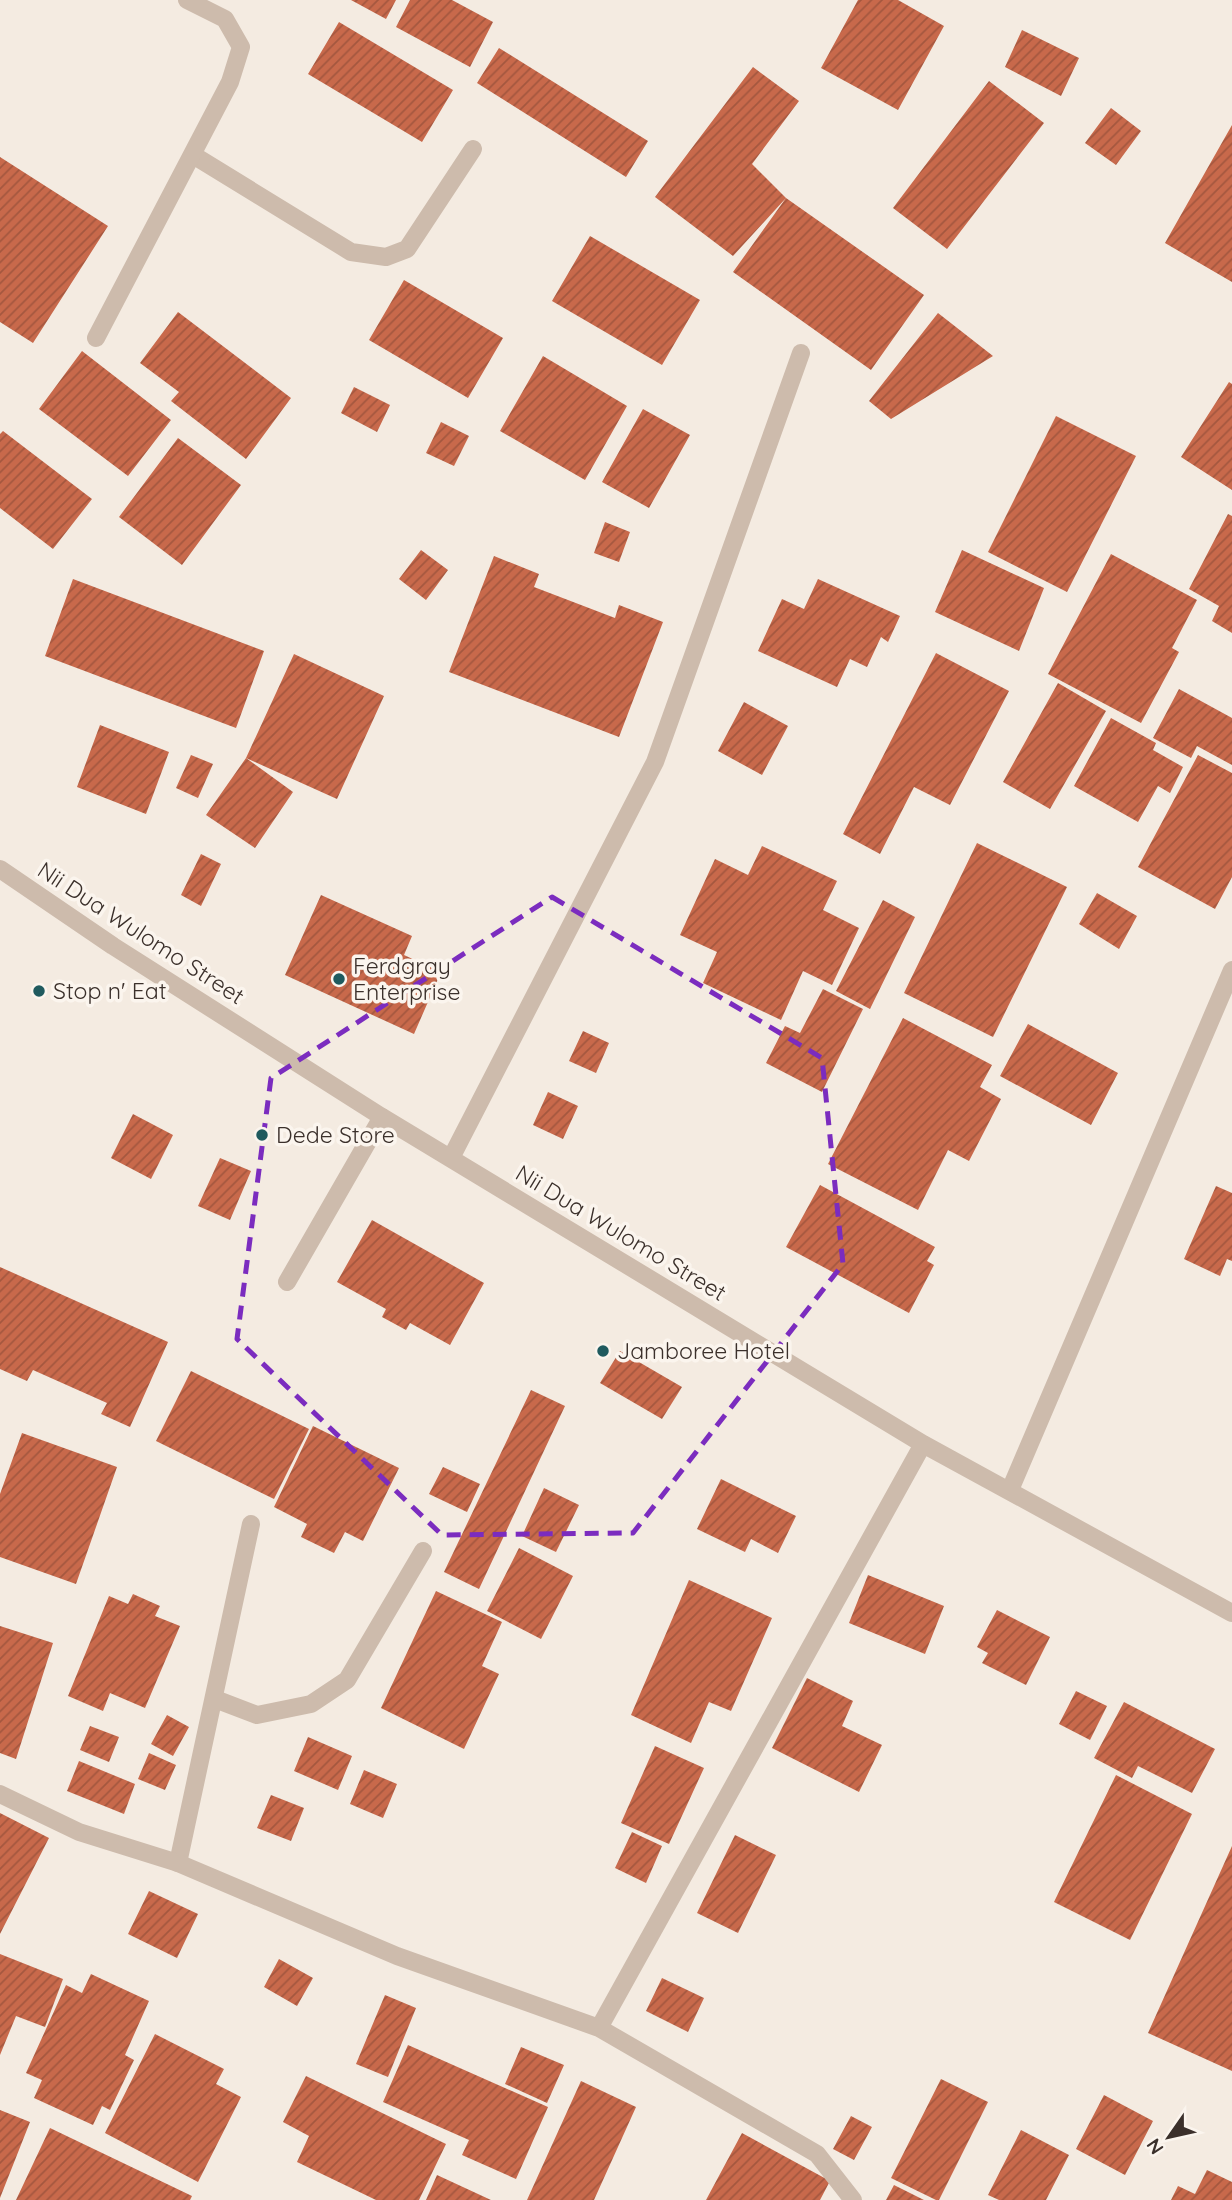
<svg xmlns="http://www.w3.org/2000/svg" width="1232" height="2200" viewBox="0 0 1232 2200" font-family="Quicksand,sans-serif">
	<style>
		.building { fill: url(#building-hatch) }
		.lines { fill: none; stroke-linecap: round; stroke-linejoin: round }
		.service { stroke: #cdbbac; stroke-width: 18 }
		.minor { stroke: #cdbbac; stroke-width: 18 }
		.marked { fill: none; stroke: #7b2cbf; stroke-width: 5; stroke-dasharray: 14 9; stroke-linejoin: round }
		.poi-dot { fill: #1f5a5e; stroke: #fbf5ee; stroke-width: 2.5 }
		.labels { text-anchor: middle; stroke-width: 7; stroke-linejoin: round; paint-order: stroke }
		.street-label { font-size: 23px; fill: #3b302b; stroke: #fbf5ee }
		.poi-label { font-size: 23px; fill: #3b302b; stroke: #fbf5ee; text-anchor: start }
	</style>
	<defs>
		<pattern id="building-hatch" width="6" height="6" patternUnits="userSpaceOnUse" patternTransform="scale(1.75)"><rect width="6" height="6" fill="#c8694b"/><path d="M-1 1l2-2M0 6l6-6M5 7l2-2" fill="none" stroke="#a4573f"/></pattern>
	</defs>
	<rect width="100%" height="100%" fill="#f4ebe1"/>
	<!-- building -->
	<path class="building" d="M 351,0 L 396,0 L 386,19 Z
		M 410,0 L 452,0 L 493,22 L 470,67 L 396,27 Z
		M 858,0 L 898,0 L 944,26 L 898,110 L 821,68 Z
		M 339,22 L 453,90 L 422,142 L 308,74 Z
		M 1022,30 L 1079,58 L 1061,96 L 1005,67 Z
		M 499,48 L 648,141 L 626,177 L 477,83 Z
		M 753,67 L 799,101 L 752,164 L 786,198 L 924,295 L 871,370 L 733,272 L 786,198 L 733,256 L 655,197 Z
		M 989,81 L 1044,123 L 947,249 L 893,208 Z
		M 1111,108 L 1141,131 L 1116,165 L 1085,143 Z
		M 1232,125 L 1232,282 L 1165,243 Z
		M 0,157 L 108,226 L 33,343 L 0,322 Z
		M 590,236 L 700,300 L 662,365 L 552,301 Z
		M 404,280 L 503,338 L 468,398 L 369,340 Z
		M 178,312 L 291,398 L 246,459 L 171,401 L 179,392 L 140,363 Z
		M 938,313 L 993,356 L 891,419 L 869,401 Z
		M 82,351 L 171,420 L 128,476 L 39,409 Z
		M 543,356 L 627,406 L 585,480 L 500,431 Z
		M 1229,382 L 1232,384 L 1232,490 L 1181,457 Z
		M 354,387 L 390,405 L 377,432 L 341,413 Z
		M 643,409 L 690,435 L 649,508 L 602,482 Z
		M 1056,416 L 1136,456 L 1067,592 L 988,552 Z
		M 441,422 L 469,436 L 454,466 L 426,453 Z
		M 3,431 L 92,499 L 53,549 L 0,508 L 0,434 Z
		M 178,438 L 241,485 L 182,565 L 119,517 Z
		M 1228,514 L 1232,516 L 1232,633 L 1212,621 L 1219,606 L 1189,589 Z
		M 605,522 L 630,532 L 619,562 L 594,553 Z
		M 421,550 L 448,570 L 426,600 L 399,579 Z
		M 962,550 L 1044,588 L 1019,651 L 935,612 Z
		M 1111,554 L 1197,600 L 1172,648 L 1179,652 L 1141,723 L 1048,674 Z
		M 494,556 L 539,574 L 534,587 L 615,618 L 619,605 L 663,622 L 619,737 L 449,672 Z
		M 73,579 L 264,651 L 236,728 L 45,656 Z
		M 818,579 L 900,616 L 888,642 L 881,637 L 867,667 L 850,659 L 837,687 L 758,651 L 782,599 L 804,609 Z
		M 936,653 L 1009,691 L 950,805 L 914,787 L 880,854 L 843,834 Z
		M 294,654 L 384,696 L 337,799 L 246,758 Z
		M 1058,683 L 1106,711 L 1050,809 L 1003,782 Z
		M 1179,689 L 1232,718 L 1232,765 L 1197,746 L 1191,758 L 1153,738 Z
		M 744,702 L 788,726 L 762,775 L 718,751 Z
		M 1111,718 L 1156,743 L 1153,750 L 1183,767 L 1170,793 L 1158,786 L 1138,822 L 1074,786 Z
		M 100,725 L 169,752 L 146,814 L 77,787 Z
		M 191,755 L 213,764 L 198,798 L 176,788 Z
		M 1198,755 L 1232,773 L 1232,877 L 1215,909 L 1138,867 Z
		M 246,758 L 293,792 L 255,848 L 206,815 Z
		M 977,843 L 1067,887 L 993,1037 L 904,993 Z
		M 762,846 L 837,881 L 823,910 L 859,928 L 832,985 L 803,971 L 781,1020 L 703,983 L 717,952 L 680,935 L 715,859 L 748,875 Z
		M 201,854 L 221,864 L 201,906 L 181,895 Z
		M 1097,893 L 1137,916 L 1119,949 L 1079,924 Z
		M 321,895 L 412,936 L 404,955 L 441,972 L 414,1034 L 285,975 Z
		M 883,900 L 915,917 L 870,1009 L 836,991 Z
		M 823,989 L 863,1009 L 822,1092 L 766,1063 L 785,1026 L 800,1033 Z
		M 903,1018 L 992,1065 L 980,1087 L 1001,1099 L 969,1161 L 948,1150 L 918,1210 L 828,1164 Z
		M 1028,1024 L 1118,1073 L 1091,1125 L 1000,1076 Z
		M 583,1031 L 609,1043 L 596,1073 L 569,1061 Z
		M 548,1092 L 578,1106 L 563,1139 L 533,1125 Z
		M 133,1114 L 173,1135 L 151,1179 L 111,1158 Z
		M 220,1158 L 251,1171 L 230,1220 L 198,1206 Z
		M 820,1185 L 935,1247 L 927,1261 L 934,1265 L 909,1313 L 786,1247 Z
		M 1216,1186 L 1232,1193 L 1232,1261 L 1227,1259 L 1220,1276 L 1184,1259 Z
		M 372,1220 L 484,1283 L 450,1345 L 410,1323 L 406,1330 L 382,1317 L 386,1309 L 337,1282 Z
		M 0,1267 L 168,1342 L 130,1427 L 101,1414 L 107,1403 L 33,1370 L 27,1381 L 0,1369 Z
		M 620,1351 L 682,1387 L 662,1419 L 600,1383 Z
		M 191,1371 L 309,1429 L 274,1499 L 156,1441 Z
		M 531,1390 L 565,1406 L 479,1589 L 444,1572 Z
		M 313,1426 L 399,1468 L 363,1541 L 345,1532 L 334,1553 L 301,1537 L 307,1524 L 274,1507 Z
		M 22,1433 L 117,1467 L 76,1584 L 0,1557 L 0,1494 Z
		M 443,1467 L 480,1484 L 467,1512 L 429,1494 Z
		M 721,1479 L 796,1516 L 778,1553 L 751,1539 L 745,1552 L 697,1529 Z
		M 544,1488 L 579,1505 L 556,1552 L 522,1536 Z
		M 519,1548 L 573,1576 L 541,1639 L 487,1611 Z
		M 868,1575 L 944,1606 L 925,1654 L 849,1623 Z
		M 689,1580 L 772,1618 L 731,1711 L 709,1702 L 691,1743 L 631,1715 Z
		M 436,1591 L 502,1622 L 482,1666 L 499,1674 L 464,1749 L 381,1708 Z
		M 133,1594 L 160,1606 L 155,1616 L 180,1626 L 145,1708 L 110,1693 L 103,1711 L 68,1696 L 109,1596 L 128,1604 Z
		M 997,1610 L 1050,1637 L 1026,1685 L 982,1663 L 988,1653 L 977,1647 Z
		M 0,1626 L 53,1643 L 16,1759 L 0,1753 Z
		M 807,1678 L 853,1701 L 842,1726 L 882,1745 L 859,1792 L 772,1748 Z
		M 1076,1691 L 1107,1706 L 1090,1740 L 1059,1724 Z
		M 1124,1702 L 1215,1749 L 1192,1793 L 1138,1766 L 1132,1778 L 1094,1758 Z
		M 167,1715 L 189,1727 L 173,1756 L 151,1744 Z
		M 90,1726 L 119,1737 L 109,1762 L 80,1750 Z
		M 308,1737 L 352,1756 L 338,1790 L 294,1771 Z
		M 655,1746 L 704,1768 L 669,1844 L 621,1823 Z
		M 149,1753 L 176,1765 L 165,1790 L 138,1779 Z
		M 79,1761 L 135,1784 L 124,1814 L 67,1791 Z
		M 364,1770 L 397,1784 L 383,1818 L 350,1804 Z
		M 1116,1775 L 1192,1814 L 1130,1940 L 1054,1902 Z
		M 271,1795 L 304,1808 L 291,1841 L 257,1828 Z
		M 0,1813 L 49,1838 L 0,1934 Z
		M 632,1832 L 662,1846 L 646,1883 L 615,1868 Z
		M 735,1835 L 776,1855 L 738,1933 L 697,1913 Z
		M 1232,1846 L 1232,2071 L 1148,2033 Z
		M 149,1891 L 198,1914 L 177,1958 L 128,1934 Z
		M 0,1954 L 63,1979 L 45,2027 L 16,2016 L 0,2055 Z
		M 279,1959 L 313,1978 L 297,2006 L 264,1987 Z
		M 91,1974 L 149,2001 L 125,2055 L 134,2060 L 110,2110 L 102,2106 L 93,2125 L 34,2098 L 42,2080 L 26,2073 L 66,1985 L 82,1993 Z
		M 662,1978 L 704,1998 L 688,2032 L 646,2011 Z
		M 385,1995 L 416,2008 L 388,2077 L 356,2064 Z
		M 155,2034 L 224,2069 L 216,2084 L 241,2097 L 198,2182 L 105,2133 Z
		M 408,2045 L 548,2107 L 516,2179 L 462,2155 L 469,2140 L 383,2102 Z
		M 521,2047 L 564,2065 L 547,2103 L 505,2084 Z
		M 306,2076 L 446,2144 L 419,2200 L 376,2200 L 297,2162 L 309,2136 L 283,2122 Z
		M 941,2079 L 988,2102 L 939,2200 L 936,2200 L 891,2178 Z
		M 581,2081 L 636,2107 L 594,2200 L 527,2200 Z
		M 1104,2095 L 1153,2121 L 1125,2175 L 1076,2149 Z
		M 0,2110 L 30,2122 L 0,2198 Z
		M 851,2116 L 872,2127 L 854,2160 L 833,2149 Z
		M 50,2128 L 192,2196 L 190,2200 L 16,2200 Z
		M 1021,2130 L 1069,2155 L 1046,2200 L 999,2200 L 988,2195 Z
		M 742,2133 L 830,2181 L 820,2200 L 706,2200 Z
		M 1207,2170 L 1232,2182 L 1232,2200 L 1171,2200 L 1178,2186 L 1195,2194 Z
		M 437,2175 L 491,2200 L 426,2200 Z
		M 894,2185 L 924,2200 L 886,2200 Z"/>
	<g class="lines">
		<!-- service -->
		<path class="service" d="M 193,155 L 351,252 L 386,257 L 407,249 L 473,149
			M 287,1282 L 382,1117
			M 215,1699 L 257,1715 L 311,1704 L 347,1680 L 423,1551
			M 178,1863 L 251,1524"/>
		<!-- minor -->
		<path class="minor" d="M 96,338 L 230,82 L 241,47 L 225,19 L 187,0
			M 0,869 L 113,946 L 382,1117 L 923,1444 L 1232,1613
			M 451,1158 L 655,762 L 801,353
			M 1010,1490 L 1232,970
			M 0,1794 L 79,1832 L 178,1863 L 397,1956 L 599,2028
			M 853,2200 L 817,2154 L 599,2028 L 923,1444"/>
	</g>
	<!-- marked area -->
	<path class="marked" d="M 552,897 L 822,1058 L 843,1264 L 633,1533 L 442,1535 L 237,1339 L 271,1078 Z"/>
	<!-- markers -->
	<g class="poi-dot">
		<circle cx="339" cy="979" r="7"/>
		<circle cx="39" cy="991" r="7"/>
		<circle cx="262" cy="1135" r="7"/>
		<circle cx="603" cy="1351" r="7"/>
	</g>
	<g class="labels">
		<!-- street labels -->
		<g class="street-label">
			<text transform="translate(141 933) rotate(33)" y="8">Nii Dua Wulomo Street</text>
			<text transform="translate(621 1233) rotate(31)" y="8">Nii Dua Wulomo Street</text>
		</g>
		<!-- poi labels -->
		<g class="poi-label">
			<text x="353" y="974">Ferdgray<tspan x="353" dy="26">Enterprise</tspan></text>
			<text x="53" y="999">Stop n' Eat</text>
			<text x="276" y="1143">Dede Store</text>
			<text x="617" y="1359">Jamboree Hotel</text>
		</g>
	</g>
	<!-- north arrow -->
	<g transform="translate(1169 2137) rotate(236)" stroke="#fbf5ee" stroke-width="5" paint-order="stroke">
	<path d="M0-5L12 26L0 18L-12 26Z" fill="#3b302b"/>
	<text y="-10" font-size="19" font-weight="bold" text-anchor="middle" fill="#3b302b">N</text>
	</g>
</svg>
